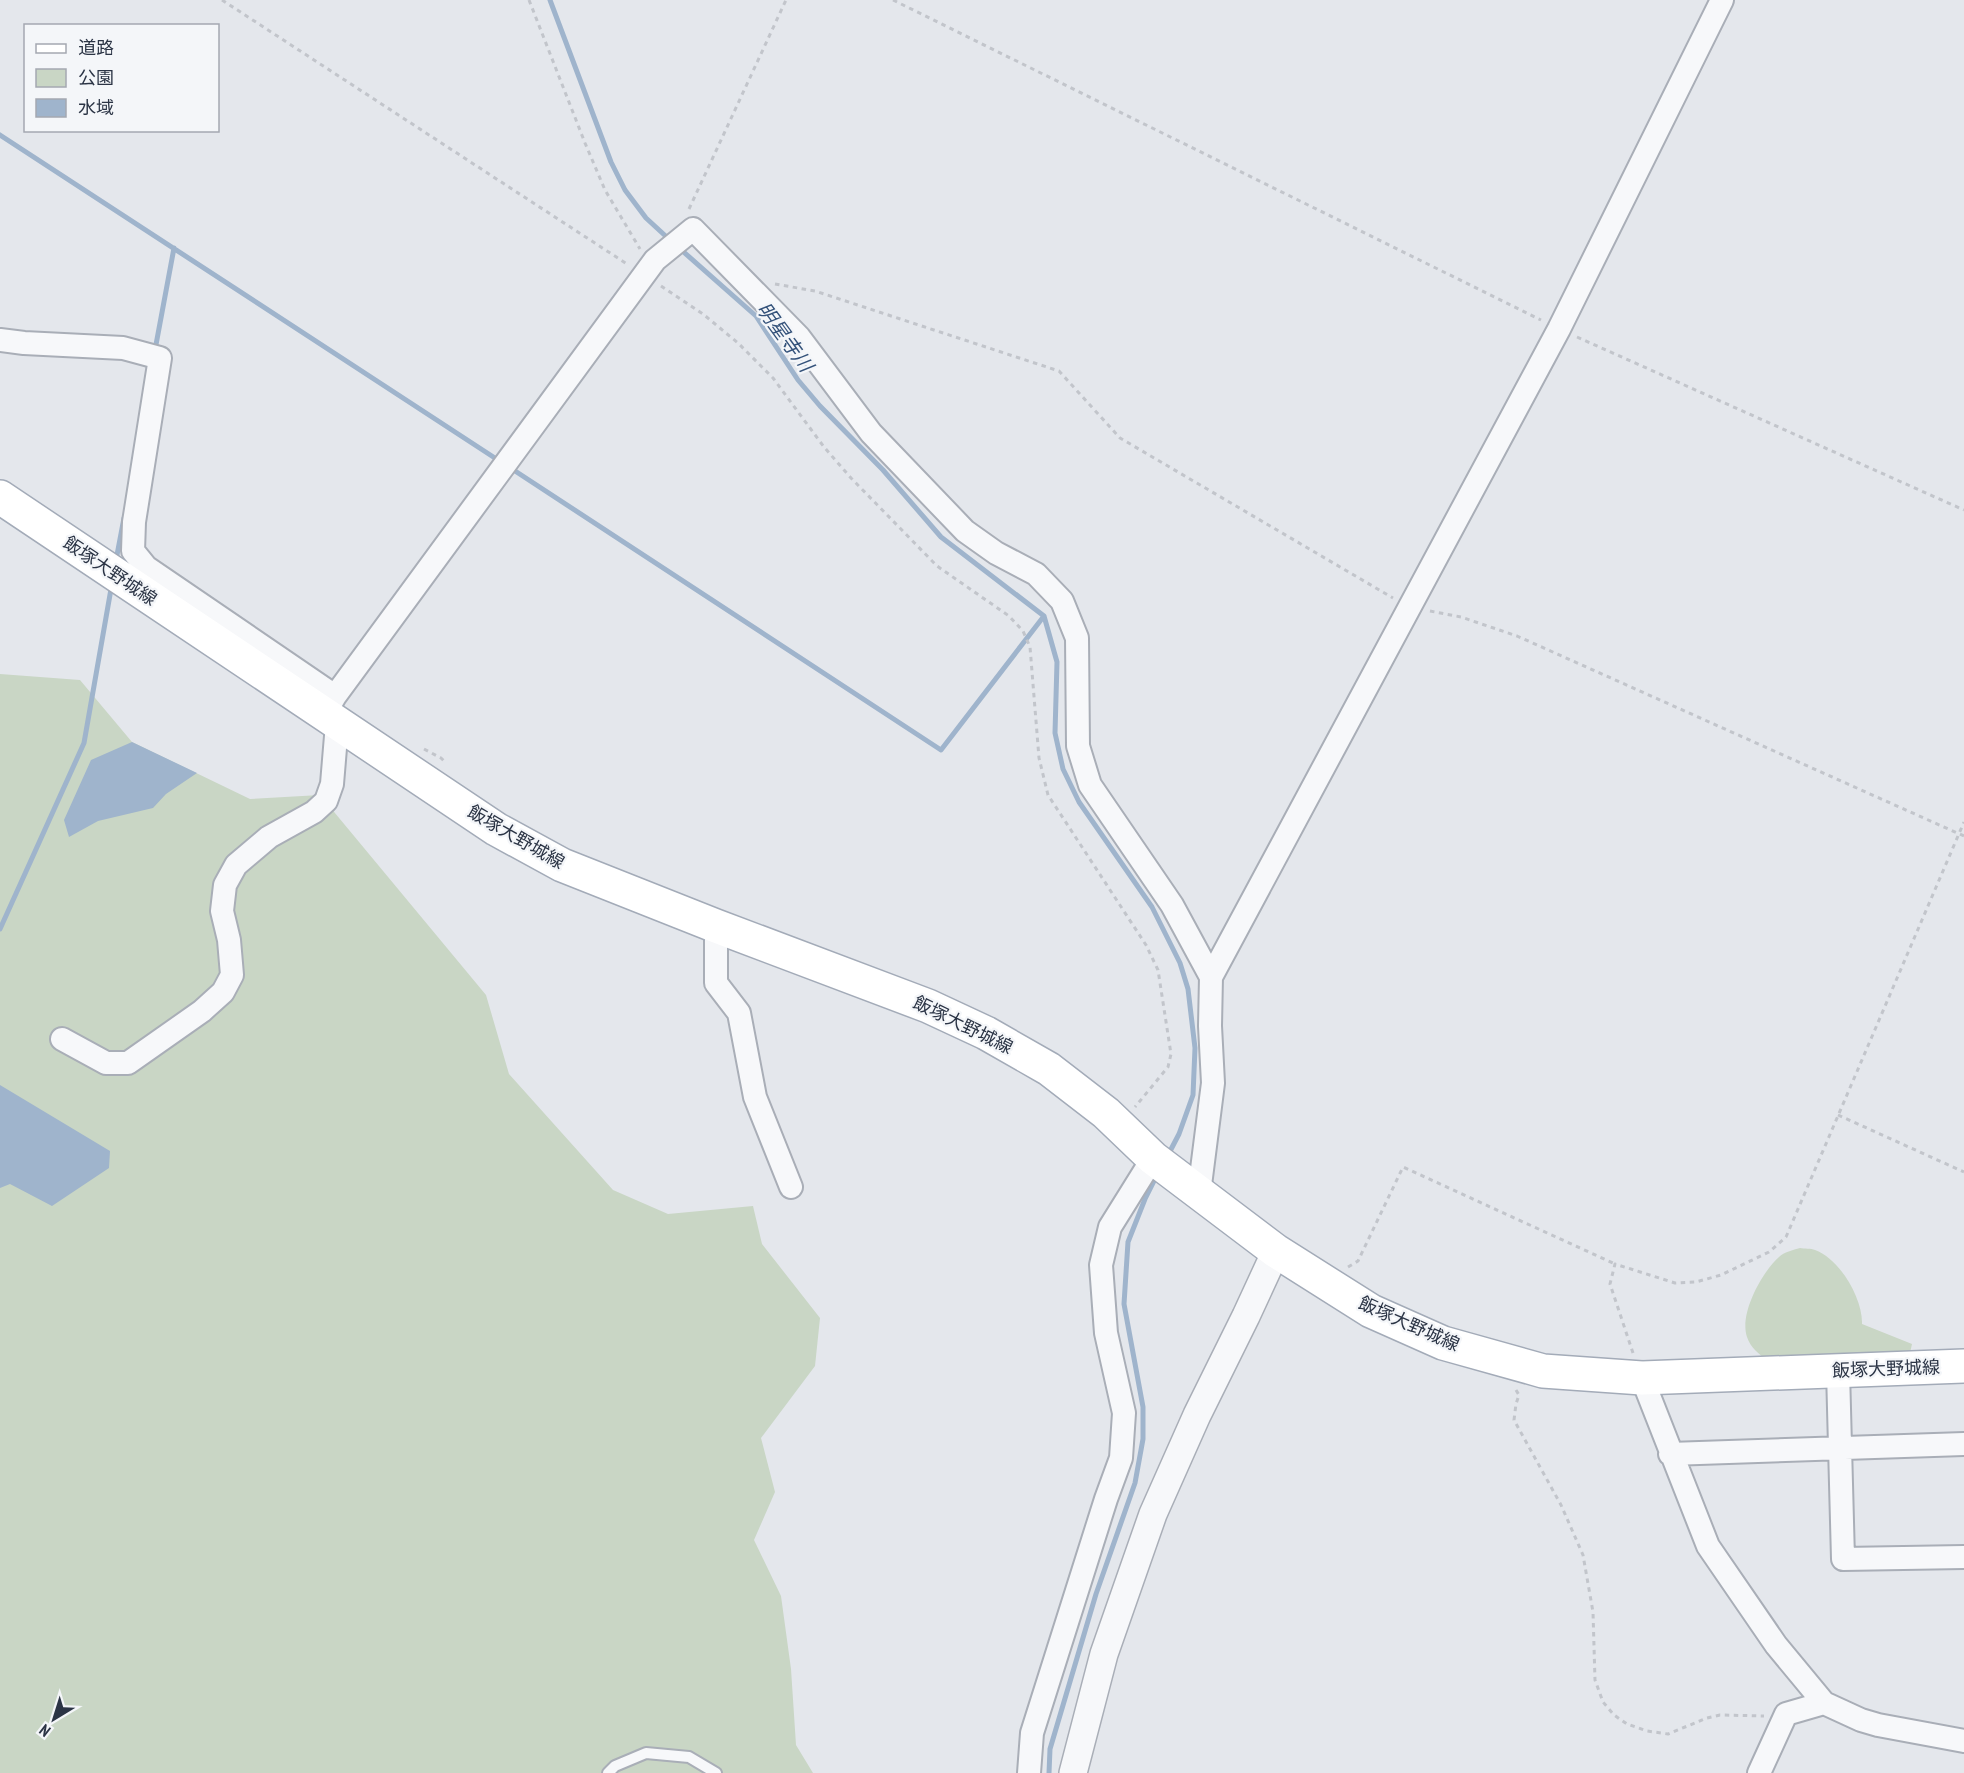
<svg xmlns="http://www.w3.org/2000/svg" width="1964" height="1773" viewBox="0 0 1964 1773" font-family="'PT Sans Narrow','Noto Sans JP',sans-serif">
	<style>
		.green { fill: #c9d6c5 }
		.water { fill: #9fb4cc }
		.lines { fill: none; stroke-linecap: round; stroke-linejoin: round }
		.stream { stroke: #9fb4cc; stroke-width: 5 }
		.service-casing { stroke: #a9aeb7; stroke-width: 14 }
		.minor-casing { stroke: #a9aeb7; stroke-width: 26 }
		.tertiary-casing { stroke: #a9aeb7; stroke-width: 30 }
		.primary-casing { stroke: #a3abb8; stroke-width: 36 }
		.path { stroke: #c2c5cb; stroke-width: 3; stroke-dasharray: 4.5 4.5; stroke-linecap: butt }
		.service { stroke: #f7f8fa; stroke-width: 10 }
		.minor { stroke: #f7f8fa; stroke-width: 22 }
		.tertiary { stroke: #f7f8fa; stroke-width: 27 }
		.primary { stroke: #fff; stroke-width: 33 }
		.labels { text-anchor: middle; stroke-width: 4.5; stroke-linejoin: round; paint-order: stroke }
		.street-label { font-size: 18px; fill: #2b3445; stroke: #f4f6f9 }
		.water-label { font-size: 20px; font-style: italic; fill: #34527a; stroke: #f4f6f9 }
	</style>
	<rect width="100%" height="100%" fill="#e4e7ec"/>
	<!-- green -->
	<path class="green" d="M 0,674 L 80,680 L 132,742 L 250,799 L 320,795 L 486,995 L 509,1074 L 613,1190 L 668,1214 L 753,1206 L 762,1244 L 820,1318 L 815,1366 L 761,1438 L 775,1492 L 754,1540 L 781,1596 L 791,1669 L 796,1745 L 813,1773 L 0,1773 Z
		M 1800,1248 C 1804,1249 1811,1248 1815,1250 C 1840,1259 1863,1299 1862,1324 L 1912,1344 L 1910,1353 L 1768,1361 C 1759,1354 1750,1347 1747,1337 C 1739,1314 1762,1272 1779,1257 C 1784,1252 1793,1250 1800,1248 Z"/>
	<!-- water -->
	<path class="water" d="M 132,742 L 197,773 L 166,794 L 153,808 L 98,821 L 69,837 L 64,820 L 91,760 Z
		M 0,1085 L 110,1151 L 109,1168 L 52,1206 L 10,1184 L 0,1188 Z"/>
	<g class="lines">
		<!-- stream -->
		<path class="stream" d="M 550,0 L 611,162 L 625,190 L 646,218 L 671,241
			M 0,135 L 501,462
			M 678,247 L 756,316 L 798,380 L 820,406 L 883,470 L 941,537 L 1044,616
			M 155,350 L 174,248
			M 509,467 L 941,750 L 1044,616
			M 117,555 L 124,518
			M 1044,616 L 1057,662 L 1055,733 L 1063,769 L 1079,802 L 1152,907 L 1180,963 L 1188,989 L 1195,1048 L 1193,1095 L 1179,1134 L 1167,1157
			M 0,929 L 84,743 L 111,589
			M 1049,1773 L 1050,1749 L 1096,1594 L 1135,1483 L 1143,1439 L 1143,1407 L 1124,1304 L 1128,1242 L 1145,1199 L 1157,1175"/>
		<defs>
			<path id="service" d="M 608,1773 L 615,1766 L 646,1753 L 689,1757 L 716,1773"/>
			<path id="minor" d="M 0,340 L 24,343 L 123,348 L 160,358 L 134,522 L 133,551 L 146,567 L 335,696
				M 324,715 L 335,696 L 655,260 L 693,229 L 799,337 L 871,433 L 965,531 L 996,553 L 1036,574 L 1062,601 L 1077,638 L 1078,746 L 1090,785 L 1172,905 L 1211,977
				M 716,926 L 716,983 L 739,1013 L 755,1097 L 791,1187
				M 62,1039 L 106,1063 L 128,1063 L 202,1011 L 223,992 L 232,975 L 229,940 L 222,911 L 225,885 L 236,865 L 269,837 L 314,812 L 326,801 L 332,784 L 337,724
				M 1199,1193 L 1213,1083 L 1210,1026 L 1211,977 L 1559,329 L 1722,0
				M 1838,1371 L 1843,1559 L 1964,1557
				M 1642,1378 L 1708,1546 L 1776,1645 L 1824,1703 L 1861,1720 L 1878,1725 L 1964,1741
				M 1670,1454 L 1964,1444
				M 1029,1773 L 1032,1733 L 1106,1499 L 1121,1458 L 1124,1413 L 1106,1333 L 1101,1265 L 1110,1227 L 1153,1158
				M 1759,1773 L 1786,1714 L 1824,1703"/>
			<path id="tertiary" d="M 1073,1773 L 1104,1654 L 1153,1514 L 1197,1415 L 1246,1316 L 1276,1251"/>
			<path id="primary" d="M 0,497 L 496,829 L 562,865 L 716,926 L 928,1006 L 986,1033 L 1049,1069 L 1106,1113 L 1153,1158 L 1276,1251 L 1371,1311 L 1443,1343 L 1543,1371 L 1642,1378 L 1964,1366"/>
		</defs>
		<!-- service casing -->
		<use href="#service" class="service-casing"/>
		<!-- minor casing -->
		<use href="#minor" class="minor-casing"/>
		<!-- tertiary casing -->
		<use href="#tertiary" class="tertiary-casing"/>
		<!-- primary casing -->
		<use href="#primary" class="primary-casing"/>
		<!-- path -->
		<path class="path" d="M 222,0 L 627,264
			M 529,0 L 585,143 L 605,190 L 640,249
			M 893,0 L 1541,320
			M 689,209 L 786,0
			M 775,284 L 815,291 L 1059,371 L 1120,438 L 1393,598
			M 661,286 L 703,314 L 738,343 L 773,378 L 824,447 L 851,478 L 937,566 L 1009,616 L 1023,631 L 1030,647 L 1039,758 L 1048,795 L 1146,945 L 1158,970 L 1171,1054 L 1168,1067 L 1135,1107
			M 1577,337 L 1964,510
			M 1430,611 L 1461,617 L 1517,636 L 1964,836
			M 424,749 L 441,758 L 446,763
			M 1838,1115 L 1964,1172
			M 1348,1267 L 1358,1261 L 1403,1167 L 1615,1264
			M 1633,1353 L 1610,1284 L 1615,1264 L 1675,1283 L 1696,1282 L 1721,1275 L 1769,1252 L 1786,1237 L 1964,822
			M 1516,1390 L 1519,1395 L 1516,1404 L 1514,1420 L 1561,1505 L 1583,1555 L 1593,1612 L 1595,1680 L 1603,1702 L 1614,1715 L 1627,1724 L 1647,1731 L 1668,1734 L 1707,1718 L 1720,1715 L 1764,1716"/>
		<!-- service -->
		<use href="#service" class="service"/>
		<!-- minor -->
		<use href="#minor" class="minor"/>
		<!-- tertiary -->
		<use href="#tertiary" class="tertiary"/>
		<!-- primary -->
		<use href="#primary" class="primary"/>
	</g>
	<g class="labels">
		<!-- street labels -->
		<g class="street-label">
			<text transform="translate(110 571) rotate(34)" y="6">飯塚大野城線</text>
			<text transform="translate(516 837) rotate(30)" y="6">飯塚大野城線</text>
			<text transform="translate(963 1025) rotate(26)" y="6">飯塚大野城線</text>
			<text transform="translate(1409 1324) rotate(24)" y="6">飯塚大野城線</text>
			<text transform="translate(1886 1369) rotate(-2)" y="6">飯塚大野城線</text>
		</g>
		<!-- water labels -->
		<g class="water-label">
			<text transform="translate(785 337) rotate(54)" y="7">明星寺川</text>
		</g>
	</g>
	<!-- legend -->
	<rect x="24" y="24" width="195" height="108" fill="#f4f6f9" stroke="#a4a8b1" stroke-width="1.5"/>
	<rect x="36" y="44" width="30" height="9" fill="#ffffff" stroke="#a4a8b1" stroke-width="1.5"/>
	<text x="78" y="54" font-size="18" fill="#2b3445">道路</text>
	<rect x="36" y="69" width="30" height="18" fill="#c9d6c5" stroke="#a4a8b1" stroke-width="1.5"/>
	<text x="78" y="84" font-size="18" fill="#2b3445">公園</text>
	<rect x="36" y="99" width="30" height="18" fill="#9fb4cc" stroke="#a4a8b1" stroke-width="1.5"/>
	<text x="78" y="114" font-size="18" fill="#2b3445">水域</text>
	<!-- north arrow -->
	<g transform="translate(54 1719) rotate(218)" stroke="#f4f6f9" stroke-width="4.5" paint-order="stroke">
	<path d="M0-4.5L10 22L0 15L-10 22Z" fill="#2b3445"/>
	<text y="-9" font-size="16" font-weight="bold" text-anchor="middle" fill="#2b3445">N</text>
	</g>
</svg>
